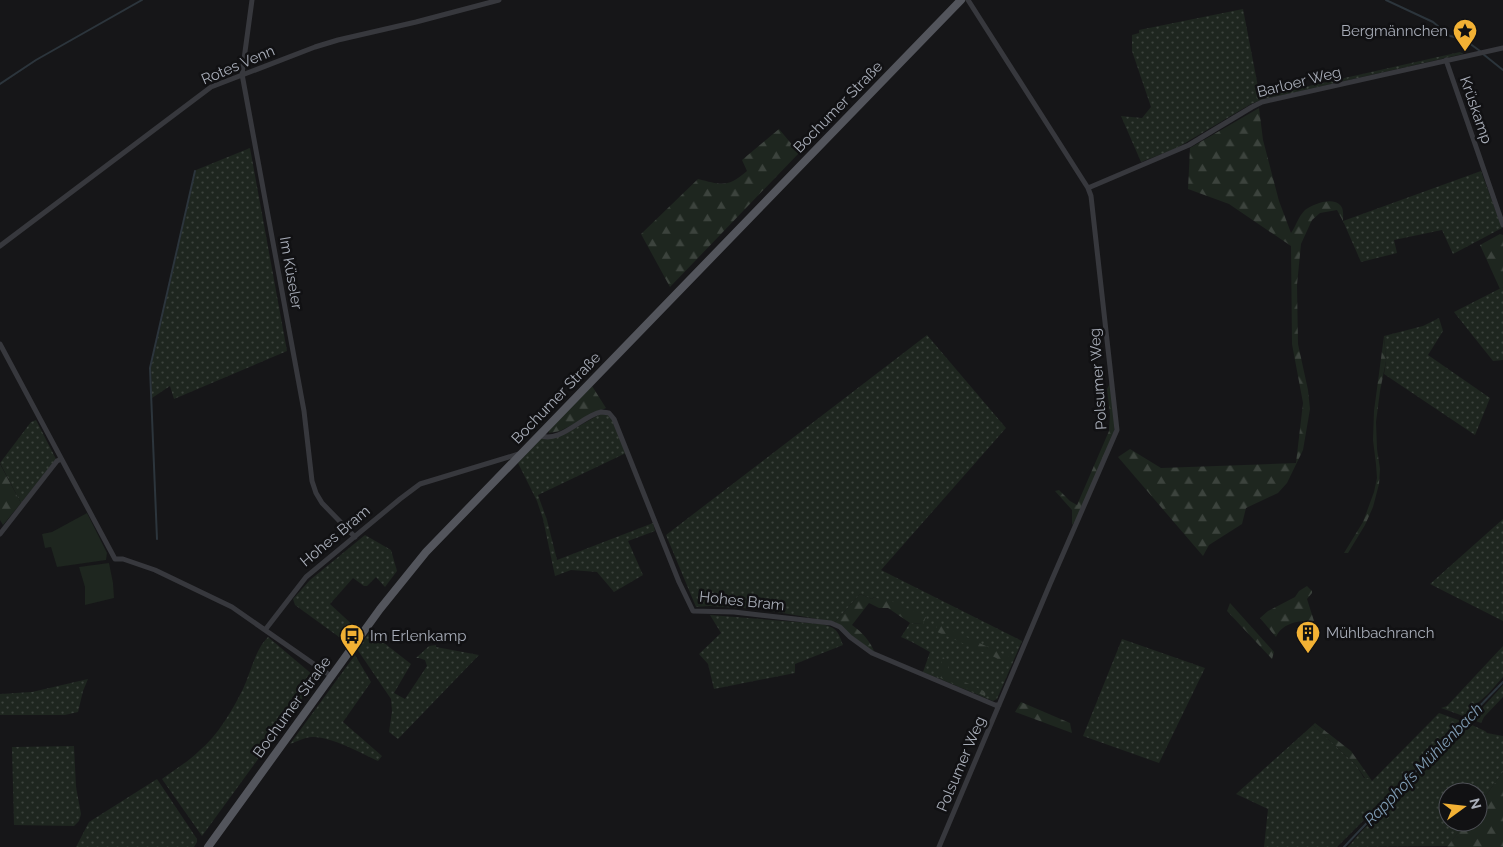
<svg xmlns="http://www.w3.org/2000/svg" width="1503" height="847" viewBox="0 0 1503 847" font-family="Raleway,sans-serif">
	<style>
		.grass { fill: url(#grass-dots) }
		.forest { fill: url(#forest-firs) }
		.green { fill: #1e261f }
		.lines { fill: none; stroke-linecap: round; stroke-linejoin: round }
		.stream { stroke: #2c353c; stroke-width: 2 }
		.minor { stroke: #37383d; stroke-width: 5 }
		.primary { stroke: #53555c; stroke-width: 8 }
		.labels { text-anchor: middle; stroke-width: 5; stroke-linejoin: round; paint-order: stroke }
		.poi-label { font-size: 15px; fill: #a8adb8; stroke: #111113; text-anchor: start }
		.street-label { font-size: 15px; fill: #a8adb8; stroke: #111113 }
		.water-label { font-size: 16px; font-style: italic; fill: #7f9bb3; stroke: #111113 }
	</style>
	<defs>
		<pattern id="grass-dots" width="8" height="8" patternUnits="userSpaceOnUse" patternTransform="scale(1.25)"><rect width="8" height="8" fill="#1e261f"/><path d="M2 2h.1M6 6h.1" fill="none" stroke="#3c433d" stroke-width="1.8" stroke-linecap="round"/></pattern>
		<pattern id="forest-firs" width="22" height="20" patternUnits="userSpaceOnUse" patternTransform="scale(1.25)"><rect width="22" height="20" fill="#1e261f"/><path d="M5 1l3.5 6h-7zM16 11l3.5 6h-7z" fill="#3c433d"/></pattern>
	</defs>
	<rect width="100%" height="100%" fill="#161618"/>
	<!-- grass -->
	<path class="grass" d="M 1243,9 L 1260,97 L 1460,52 L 1463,54 L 1261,100 L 1251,104 L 1175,149 L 1141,162 L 1121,116 L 1142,118 L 1151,107 L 1132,51 L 1132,35 L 1139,33 L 1139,30 Z
		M 250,148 L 287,351 L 174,399 L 170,386 L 152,398 L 151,368 L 196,170 Z
		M 1481,171 L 1502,228 L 1453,254 L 1442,230 L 1394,240 L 1397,253 L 1361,262 L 1343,221 Z
		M 1503,287 L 1503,360 L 1493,361 L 1454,312 Z
		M 1439,318 L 1443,331 L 1428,355 L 1490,398 L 1475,435 L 1384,374 L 1386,361 L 1384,336 L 1423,326 Z
		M 927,335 L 1006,428 L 881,570 L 1022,641 L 997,699 L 993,701 L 923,672 L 930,652 L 912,642 L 901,637 L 910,623 L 923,624 L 874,597 L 872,599 L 860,594 L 835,622 L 759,609 L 709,606 L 696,607 L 666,535 Z
		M 600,414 L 608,415 L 613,420 L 626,453 L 538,495 L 547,520 L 557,560 L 653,523 L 655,531 L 628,541 L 643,575 L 614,592 L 597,572 L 571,570 L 555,576 L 543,519 L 537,501 L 518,463 L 541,439 C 563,438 582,424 600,414 Z
		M 36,420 L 56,459 L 21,503 L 0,463 L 31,422 Z
		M 1503,519 L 1503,621 L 1430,584 Z
		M 365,535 L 391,550 L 397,571 L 385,587 L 376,577 L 367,586 L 364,586 L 353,578 L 330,604 L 356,628 L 346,642 L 295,605 L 293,599 L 310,580 Z
		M 710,615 L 822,624 C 837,628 838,631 843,645 L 795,664 L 795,673 L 714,689 L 708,664 L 699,654 L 721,633 Z
		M 370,632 L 411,664 L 394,693 L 405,699 L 427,666 L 425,660 L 419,658 L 416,658 L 429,646 L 436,645 L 436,647 L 479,655 L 398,739 L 389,732 L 392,711 L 391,699 L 357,649 Z
		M 268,637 L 313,675 L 305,690 L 307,692 L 202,836 L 162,779 C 174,770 188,762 199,751 C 218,735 232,711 243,689 C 251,672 255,650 268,637 Z
		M 1122,639 L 1205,668 L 1159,763 L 1083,736 Z
		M 1503,646 L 1503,677 L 1488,694 L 1472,708 L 1466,717 L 1441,708 L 1447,706 Z
		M 355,655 L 371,682 L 343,722 L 382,756 L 378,761 C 361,753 330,736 312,737 C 305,737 296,742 290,744 Z
		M 88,679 L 83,691 L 78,712 L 65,715 L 0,715 L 0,694 L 32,692 Z
		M 1503,685 L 1503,697 L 1484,717 L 1481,723 L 1473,720 L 1475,716 Z
		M 1439,713 L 1464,722 L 1458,728 L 1439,742 L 1422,762 L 1337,847 L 1264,847 L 1268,809 L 1236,794 L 1313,725 L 1356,765 L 1364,778 L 1370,778 L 1372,781 Z
		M 1472,725 L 1485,731 L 1487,733 L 1503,736 L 1503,772 L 1478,806 L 1478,792 L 1448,792 L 1448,822 L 1466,822 L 1448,846 L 1348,847 L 1360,833 L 1441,749 Z
		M 74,746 L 76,787 L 81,814 L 79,821 L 74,826 L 14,825 L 12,747 Z
		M 157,779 L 197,839 L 197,842 L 194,847 L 76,847 L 89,822 Z"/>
	<!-- forest -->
	<path class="forest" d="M 1259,108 L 1263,140 L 1279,201 L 1291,233 C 1296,226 1298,217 1305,210 C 1313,204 1333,196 1341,206 C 1344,210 1343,217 1343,221 L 1337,210 L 1320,213 L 1312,220 L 1301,244 L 1297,285 L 1298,344 L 1308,390 L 1310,409 L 1303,450 L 1287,483 L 1278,493 L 1246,508 L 1242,524 L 1209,545 L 1203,556 L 1118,457 L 1130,449 L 1161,468 L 1296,463 L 1303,403 L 1292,344 L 1291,246 L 1229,204 L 1188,189 L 1190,148 Z
		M 779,129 L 799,153 L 670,287 L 641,234 L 698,179 C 722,185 727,188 747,171 L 742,160 Z
		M 1500,234 L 1503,235 L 1503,287 L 1500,289 L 1480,245 Z
		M 1384,336 L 1386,361 L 1380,391 L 1376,422 L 1377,449 L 1380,469 L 1379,484 L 1373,507 L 1365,525 L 1348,553 L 1344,553 L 1363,522 L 1374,492 L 1377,478 L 1376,464 L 1373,440 L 1374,411 Z
		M 1110,383 L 1115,421 L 1114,434 L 1079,517 L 1072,525 L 1072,510 L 1055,491 L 1059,490 L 1070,501 L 1077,505 L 1109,431 L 1110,414 L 1107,389 Z
		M 592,386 L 606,408 L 560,431 L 549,433 L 549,430 Z
		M 0,464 L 21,503 L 3,525 L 0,520 Z
		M 1307,586 L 1312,591 L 1312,593 L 1307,599 L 1314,621 C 1300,620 1282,623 1276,637 L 1260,618 L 1268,611 L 1295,597 L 1299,591 Z
		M 860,594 L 872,599 L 874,597 L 881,600 L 887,599 L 926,617 L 923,624 L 910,623 L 888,608 L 879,608 L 869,603 L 852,625 C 863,633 870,641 875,653 L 852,636 L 835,622 Z
		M 1230,603 L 1274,652 L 1272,659 L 1227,611 Z
		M 938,624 L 1012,658 L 1010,664 L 935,631 Z
		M 943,657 L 947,662 L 950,675 L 986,692 L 985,696 L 938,677 Z
		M 1021,702 L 1070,723 L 1072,733 L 1015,712 Z
		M 1315,723 L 1351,751 L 1370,778 L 1365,778 L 1356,765 L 1313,725 Z
		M 1503,772 L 1503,847 L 1447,847 L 1466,822 L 1478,822 L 1478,806 Z"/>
	<!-- green -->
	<path class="green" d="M 87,513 L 107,553 L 106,560 L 57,567 L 51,547 L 45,548 L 42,534 L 52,532 Z
		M 109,563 L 113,583 L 114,598 L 85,605 L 85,587 L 79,567 Z"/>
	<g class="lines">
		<!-- stream -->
		<path class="stream" d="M 1386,0 L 1433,22 L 1450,36 L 1459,38 L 1469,43 L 1480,51
			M 1483,54 L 1503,70
			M 0,84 L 36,60 L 142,0
			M 157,539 L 150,368 L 195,171
			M 1344,847 L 1438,748 L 1467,724 L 1471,715 L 1503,682"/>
		<!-- minor -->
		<path class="minor" d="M 252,0 L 242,74 L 304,411 L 312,481 L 316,493 L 322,503 L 355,537
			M 1446,60 L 1503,225
			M 1088,188 L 1189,145 L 1252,107 L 1262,102 L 1503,48
			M 0,246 L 211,87 L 315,47 L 338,40 L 416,22 L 499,0
			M 0,344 L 115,559 L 123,559 L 155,570 L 232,607 L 331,676
			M 539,435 C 559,445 583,415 601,412 C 604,412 607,413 609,413 L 614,419 L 679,582 L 693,611 L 734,612 L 831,623 L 840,627 L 850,637 L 872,653 L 995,705 L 999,705
			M 0,534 L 57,461 L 61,459
			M 265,630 L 306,577 L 400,499 L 420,484 L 522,453
			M 939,847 L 1050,584 L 1117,430 L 1091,196 L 1088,188 L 968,0"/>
		<!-- primary -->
		<path class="primary" d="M 208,847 L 380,609 L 426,552 L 961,0"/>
	</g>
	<!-- icons -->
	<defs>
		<symbol id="sight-pin" viewBox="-11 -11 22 30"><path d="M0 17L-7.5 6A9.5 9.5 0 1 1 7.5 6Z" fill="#f2b134" stroke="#111113"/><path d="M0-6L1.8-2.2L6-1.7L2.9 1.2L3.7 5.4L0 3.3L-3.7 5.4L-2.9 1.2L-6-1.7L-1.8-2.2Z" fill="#111"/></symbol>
		<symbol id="building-pin" viewBox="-11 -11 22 30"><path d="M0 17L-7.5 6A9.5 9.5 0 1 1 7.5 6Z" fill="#f2b134" stroke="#111113"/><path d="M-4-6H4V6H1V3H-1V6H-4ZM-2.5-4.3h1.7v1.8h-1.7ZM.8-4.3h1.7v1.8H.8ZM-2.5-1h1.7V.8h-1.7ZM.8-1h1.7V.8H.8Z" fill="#111"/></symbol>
		<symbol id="bus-pin" viewBox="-11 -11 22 30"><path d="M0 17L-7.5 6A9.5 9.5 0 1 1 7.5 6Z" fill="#f2b134" stroke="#111113"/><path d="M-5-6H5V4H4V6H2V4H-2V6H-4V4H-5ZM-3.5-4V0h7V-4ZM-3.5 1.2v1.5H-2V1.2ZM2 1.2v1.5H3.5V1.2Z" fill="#111"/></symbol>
	</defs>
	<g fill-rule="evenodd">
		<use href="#sight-pin" x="1451" y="17" width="28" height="38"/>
		<use href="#building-pin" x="1294" y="619" width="28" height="38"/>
		<use href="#bus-pin" x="338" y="622" width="28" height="38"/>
	</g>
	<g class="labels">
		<!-- poi labels -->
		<g class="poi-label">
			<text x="1448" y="36" text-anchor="end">Bergmännchen</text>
			<text x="1326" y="638">Mühlbachranch</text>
			<text x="370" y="641">Im Erlenkamp</text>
		</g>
		<!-- street labels -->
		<g class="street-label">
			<text transform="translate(238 65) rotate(-23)" y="5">Rotes Venn</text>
			<text transform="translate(1299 82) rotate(-14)" y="5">Barloer Weg</text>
			<text transform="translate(838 107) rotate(-46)" y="5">Bochumer Straße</text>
			<text transform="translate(1476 110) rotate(71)" y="5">Krüskamp</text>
			<text transform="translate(291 273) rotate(80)" y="5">Im Küseler</text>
			<text transform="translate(1098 379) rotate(-94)" y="5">Polsumer Weg</text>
			<text transform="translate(556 398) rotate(-46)" y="5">Bochumer Straße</text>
			<text transform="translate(335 536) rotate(-40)" y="5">Hohes Bram</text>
			<text transform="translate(742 601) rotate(6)" y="5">Hohes Bram</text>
			<text transform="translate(292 707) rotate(-54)" y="5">Bochumer Straße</text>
			<text transform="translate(961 764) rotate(-67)" y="5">Polsumer Weg</text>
		</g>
		<!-- water labels -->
		<g class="water-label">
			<text transform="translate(1423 764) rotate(-46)" y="6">Rapphofs Mühlenbach</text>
		</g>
	</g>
	<!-- north arrow -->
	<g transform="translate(1463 807) rotate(75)"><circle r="24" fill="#111113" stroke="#4d4f55"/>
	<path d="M0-4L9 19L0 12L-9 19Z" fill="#f2b134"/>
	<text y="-8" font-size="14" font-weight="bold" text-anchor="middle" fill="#a8adb8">N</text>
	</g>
</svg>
